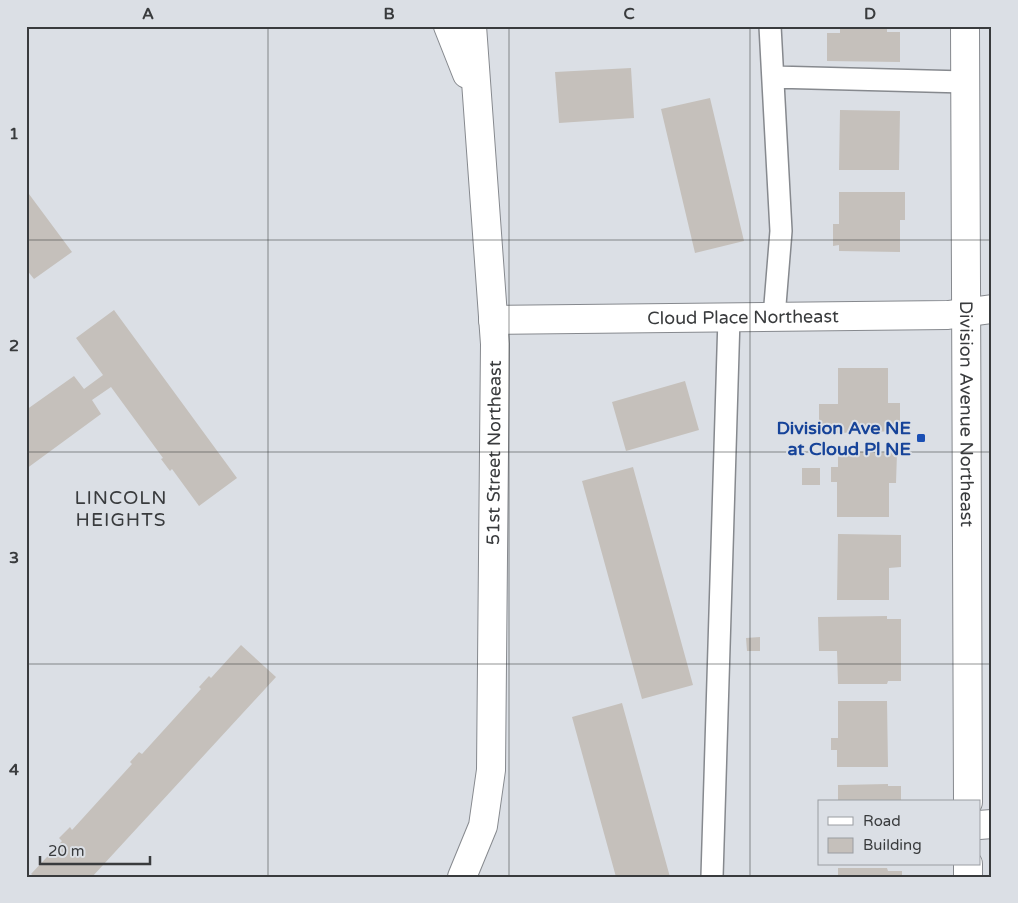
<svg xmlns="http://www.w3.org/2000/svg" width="1018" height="903" viewBox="0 0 1018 903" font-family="'Varela Round',sans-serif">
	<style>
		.building { fill: #c5c0bb }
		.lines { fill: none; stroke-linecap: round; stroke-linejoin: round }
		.lane-casing { stroke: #86898e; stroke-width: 24 }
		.street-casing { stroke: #86898e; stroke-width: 30 }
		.secondary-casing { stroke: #86898e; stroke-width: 30 }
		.lane { stroke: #fff; stroke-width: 21 }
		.street { stroke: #fff; stroke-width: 28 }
		.secondary { stroke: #fff; stroke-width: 28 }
		.grid { fill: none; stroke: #393b3d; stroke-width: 1; stroke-opacity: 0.55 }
		.transit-dot { fill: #1a4fb4; stroke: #dbdfe5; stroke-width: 2 }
		.labels { text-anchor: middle; stroke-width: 4; stroke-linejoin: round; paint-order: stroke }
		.street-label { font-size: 18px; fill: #393b3d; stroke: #dbdfe5 }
		.transit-label { font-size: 18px; font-weight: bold; fill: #164399; stroke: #dbdfe5; text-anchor: end }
		.neighbourhood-label { font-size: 19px; letter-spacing: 1px; fill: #393b3d; stroke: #dbdfe5 }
		.neatline { fill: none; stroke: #393b3d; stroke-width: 2 }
		.grid-label { font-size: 16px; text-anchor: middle; font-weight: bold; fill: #393b3d }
	</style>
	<rect width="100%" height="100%" fill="#dbdfe5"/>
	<!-- building -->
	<path class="building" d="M 840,26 L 887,26 L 887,32 L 900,32 L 900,62 L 827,61 L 827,33 L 840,33 Z
		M 631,68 L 634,118 L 559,123 L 555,72 Z
		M 710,98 L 744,241 L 695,253 L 661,109 Z
		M 840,110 L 900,111 L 899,170 L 839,170 Z
		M 26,190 L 72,252 L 34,279 L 26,269 Z
		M 839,192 L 905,192 L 905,220 L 900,220 L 900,252 L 839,251 L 839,245 L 833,246 L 833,224 L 839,224 Z
		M 114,310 L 237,478 L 199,506 L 172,469 L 170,471 L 161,459 L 163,458 L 111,387 L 92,400 L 101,414 L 26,469 L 26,410 L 74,376 L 84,389 L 103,375 L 76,338 Z
		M 838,368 L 888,368 L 888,403 L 900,403 L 900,431 L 837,433 L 837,429 L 819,429 L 819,404 L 838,404 Z
		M 685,381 L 699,430 L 626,451 L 612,402 Z
		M 838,451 L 897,453 L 896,483 L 889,483 L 889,517 L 837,517 L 837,482 L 831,482 L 831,467 L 838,467 Z
		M 633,467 L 693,685 L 642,699 L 582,481 Z
		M 802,468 L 820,468 L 820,485 L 802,485 Z
		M 838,534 L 901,535 L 901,567 L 889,568 L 889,600 L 837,600 Z
		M 887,616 L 887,619 L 901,619 L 901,681 L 888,681 L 887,684 L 838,684 L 837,651 L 819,651 L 818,617 Z
		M 760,637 L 760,651 L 747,651 L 746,638 Z
		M 241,645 L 276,677 L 92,877 L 35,877 L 31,874 L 62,841 L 59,838 L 70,827 L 72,830 L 132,764 L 130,762 L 139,752 L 142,754 L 201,689 L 199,687 L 209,676 L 211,678 Z
		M 838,701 L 887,701 L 888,767 L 837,767 L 837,750 L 831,750 L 831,738 L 838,738 Z
		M 622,703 L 670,877 L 616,877 L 572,717 Z
		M 888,784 L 888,786 L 901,786 L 901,802 L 838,802 L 838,785 Z
		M 838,868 L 887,868 L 888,871 L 902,871 L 902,877 L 838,877 Z"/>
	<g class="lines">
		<defs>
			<path id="lane" d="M 770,26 L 781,231 L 774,317
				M 773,77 L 965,82
				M 712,877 L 729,318"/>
			<g id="street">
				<path d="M 448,26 L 467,74"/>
				<path id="s1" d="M 493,320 L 948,315 L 992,309"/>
				<path d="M 979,825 L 992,824"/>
				<path id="s2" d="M 462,877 L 483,826 L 491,770 L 495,344 L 472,26"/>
			</g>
			<g id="secondary">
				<path id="s3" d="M 965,26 L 968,802"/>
				<path d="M 968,864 L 968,877"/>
			</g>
		</defs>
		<!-- lane casing -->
		<use href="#lane" class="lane-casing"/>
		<!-- street casing -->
		<use href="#street" class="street-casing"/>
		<!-- secondary casing -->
		<use href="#secondary" class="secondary-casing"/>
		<!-- lane -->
		<use href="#lane" class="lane"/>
		<!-- street -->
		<use href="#street" class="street"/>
		<!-- secondary -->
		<use href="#secondary" class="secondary"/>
	</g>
	<!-- grid -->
	<path class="grid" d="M 268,26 L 268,877M 509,26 L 509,877M 750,26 L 750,877M 26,240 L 992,240M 26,452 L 992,452M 26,664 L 992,664"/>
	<!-- markers -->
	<rect class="transit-dot" x="916" y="433" width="10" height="10" rx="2.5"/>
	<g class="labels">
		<!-- street labels -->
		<g class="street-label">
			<text dy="6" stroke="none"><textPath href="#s1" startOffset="250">Cloud Place Northeast</textPath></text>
			<text dy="6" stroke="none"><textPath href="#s3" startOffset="388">Division Avenue Northeast</textPath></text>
			<text dy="6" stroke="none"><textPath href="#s2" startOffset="429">51st Street Northeast</textPath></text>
		</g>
		<!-- transit labels -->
		<g class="transit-label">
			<text x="911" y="434">Division Ave NE<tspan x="911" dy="21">at Cloud Pl NE</tspan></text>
		</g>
		<!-- neighbourhood labels -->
		<g class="neighbourhood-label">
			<text x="121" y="504">LINCOLN<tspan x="121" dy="22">HEIGHTS</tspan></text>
		</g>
	</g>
	<!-- border -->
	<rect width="1018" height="903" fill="none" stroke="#dbdfe5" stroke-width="55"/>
	<!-- legend -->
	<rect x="818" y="800" width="162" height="65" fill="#dbdfe5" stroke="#9a9da2"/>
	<rect x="828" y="817" width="25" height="8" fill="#ffffff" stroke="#9a9da2"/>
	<text x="863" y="826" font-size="15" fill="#393b3d">Road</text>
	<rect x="828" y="838" width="25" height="15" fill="#c5c0bb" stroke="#9a9da2"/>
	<text x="863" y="850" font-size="15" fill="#393b3d">Building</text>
	<!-- scale -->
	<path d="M40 856v8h110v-8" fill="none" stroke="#393b3d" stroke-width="2.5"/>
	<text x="48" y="856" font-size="15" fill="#393b3d" stroke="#dbdfe5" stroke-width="4" paint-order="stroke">20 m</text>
	<rect x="28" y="28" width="962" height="848" class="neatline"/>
	<g class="grid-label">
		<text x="148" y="19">A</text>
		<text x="389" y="19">B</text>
		<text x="629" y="19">C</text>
		<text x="870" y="19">D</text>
		<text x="14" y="139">1</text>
		<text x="14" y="351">2</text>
		<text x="14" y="563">3</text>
		<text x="14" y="775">4</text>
	</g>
</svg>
